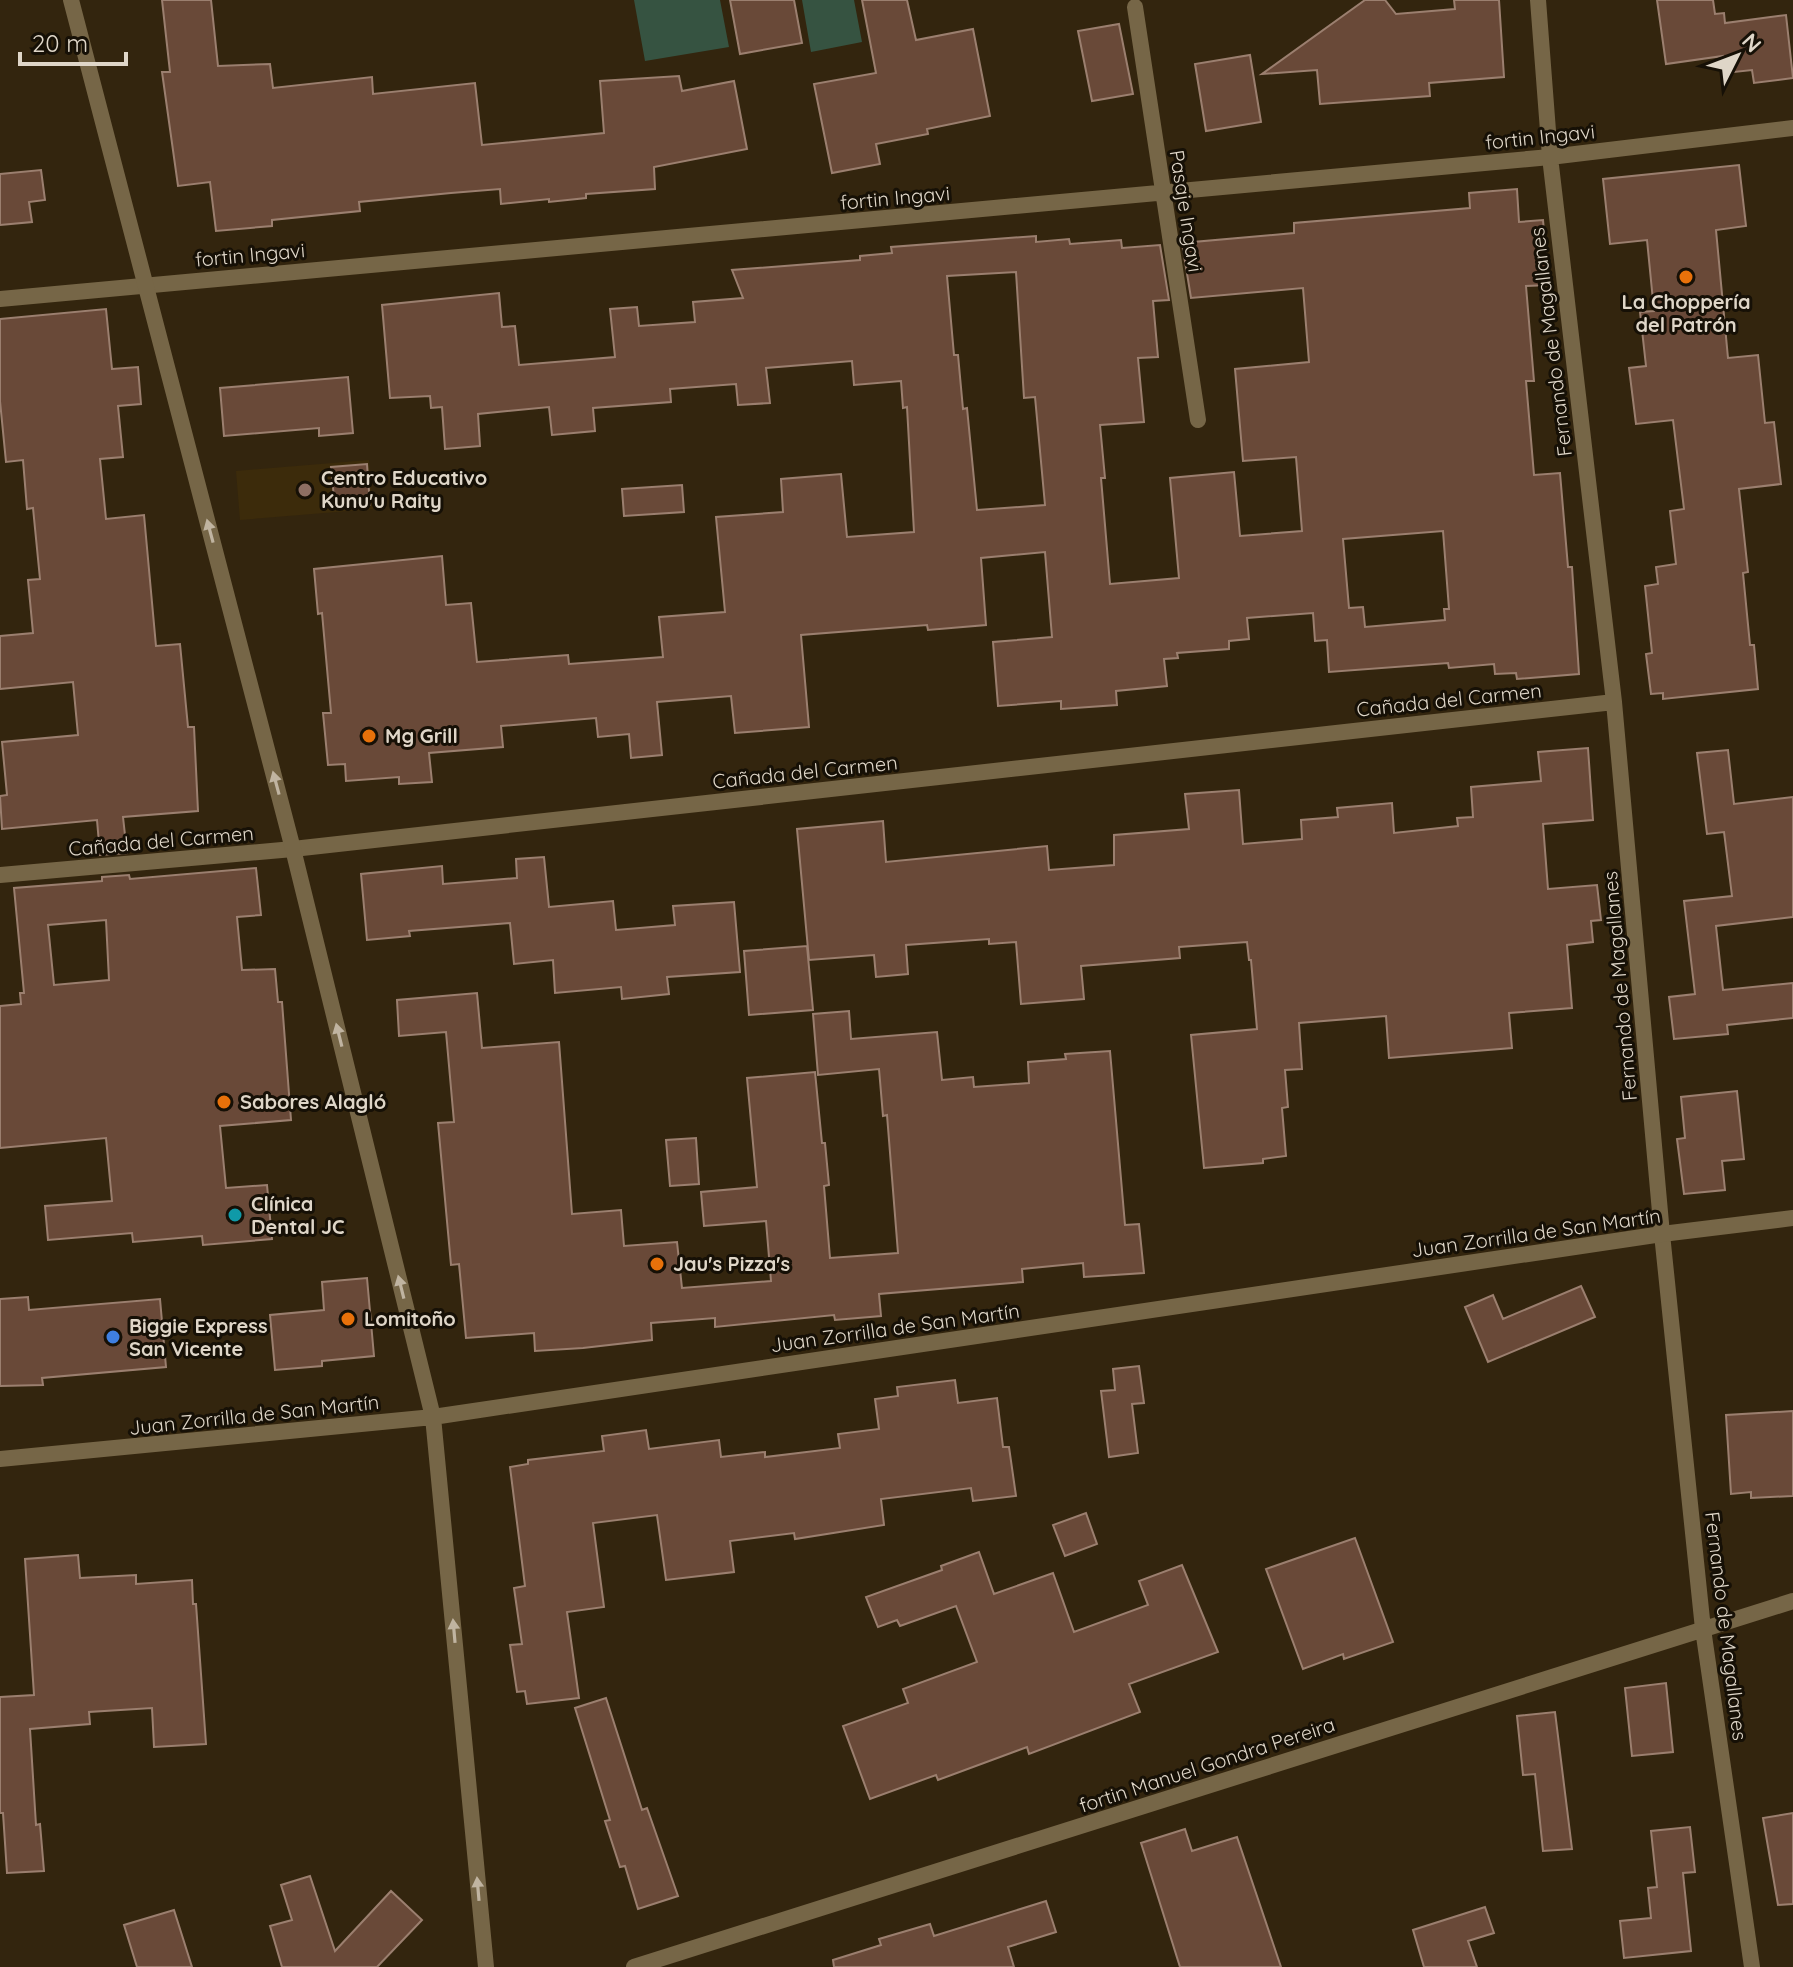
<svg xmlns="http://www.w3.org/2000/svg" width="1793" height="1967" viewBox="0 0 1793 1967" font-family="Quicksand,sans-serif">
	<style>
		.built { fill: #3c2b0b }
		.green { fill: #365341 }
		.building { fill: #694938; stroke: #9b7f6f; stroke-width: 2; fill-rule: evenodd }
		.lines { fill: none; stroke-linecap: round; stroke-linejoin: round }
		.minor { stroke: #766647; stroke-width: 16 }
		.tertiary { stroke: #766647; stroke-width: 16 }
		.oneway { fill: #c0b4a1 }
		.food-dot { fill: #e8710a; stroke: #161006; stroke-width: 3 }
		.education-dot { fill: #8d6e63; stroke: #161006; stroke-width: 3 }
		.culture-dot { fill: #0f9aa8; stroke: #161006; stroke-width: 3 }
		.shop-dot { fill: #3f7fe0; stroke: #161006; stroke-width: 3 }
		.labels { text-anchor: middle; stroke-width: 6; stroke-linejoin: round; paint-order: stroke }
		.street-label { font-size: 20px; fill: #dfd6c8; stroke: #161006 }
		.poi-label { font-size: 20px; font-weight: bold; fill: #dfd6c8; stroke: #161006; text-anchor: start }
	</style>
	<rect width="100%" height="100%" fill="#33250e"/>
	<!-- built -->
	<path class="built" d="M 369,460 L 373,509 L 240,520 L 236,471 Z"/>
	<!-- green -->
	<path class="green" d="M 634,0 L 720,0 L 729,47 L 645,61 Z
		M 802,0 L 854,0 L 862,42 L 811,52 Z"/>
	<!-- building -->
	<path class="building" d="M 162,0 L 211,0 L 218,66 L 270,64 L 273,88 L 372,77 L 373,94 L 475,83 L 482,145 L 604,133 L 600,81 L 679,76 L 682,91 L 734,81 L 747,149 L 654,167 L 655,189 L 586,194 L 586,198 L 549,202 L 549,199 L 501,204 L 500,189 L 451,193 L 359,202 L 360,211 L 272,220 L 272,226 L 216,231 L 210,182 L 178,186 L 162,72 L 170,72 Z
		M 730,0 L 794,0 L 802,43 L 740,54 Z
		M 862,0 L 907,0 L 916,40 L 973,29 L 990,116 L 927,129 L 928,134 L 876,144 L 880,164 L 832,173 L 814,84 L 876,73 Z
		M 1365,0 L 1385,0 L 1396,14 L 1455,9 L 1454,0 L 1499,0 L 1504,77 L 1429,83 L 1430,96 L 1320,104 L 1317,70 L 1262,74 Z
		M 1657,0 L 1713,0 L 1715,14 L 1724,13 L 1725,23 L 1786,15 L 1793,78 L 1754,83 L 1752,70 L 1725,73 L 1723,56 L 1666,64 Z
		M 1119,24 L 1133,94 L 1092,101 L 1078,31 Z
		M 1250,55 L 1261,122 L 1206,131 L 1195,64 Z
		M 1739,165 L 1746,226 L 1716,230 L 1728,358 L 1758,355 L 1765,423 L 1774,422 L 1781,484 L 1739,489 L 1748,572 L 1743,573 L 1750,645 L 1754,645 L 1758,689 L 1663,699 L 1663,693 L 1651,694 L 1646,654 L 1652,653 L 1645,586 L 1658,584 L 1656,567 L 1676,564 L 1670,511 L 1684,509 L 1673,420 L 1636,424 L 1629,368 L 1646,366 L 1640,312 L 1654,311 L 1647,240 L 1610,244 L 1603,179 Z
		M 41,170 L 45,200 L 29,202 L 32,222 L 0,225 L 0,174 Z
		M 1517,189 L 1519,222 L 1543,220 L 1549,285 L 1526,286 L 1534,381 L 1526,381 L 1534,475 L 1560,473 L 1568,567 L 1572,567 L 1579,674 L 1517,679 L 1516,673 L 1495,674 L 1494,664 L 1449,668 L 1448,663 L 1329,672 L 1327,640 L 1315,641 L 1313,613 L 1247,618 L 1249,639 L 1229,641 L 1229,649 L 1177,653 L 1178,658 L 1164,659 L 1167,686 L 1116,691 L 1117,705 L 1061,709 L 1061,701 L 998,706 L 993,642 L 1052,637 L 1045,552 L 981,558 L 986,625 L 928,630 L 927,625 L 801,635 L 809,727 L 735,733 L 731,696 L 657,702 L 662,755 L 631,758 L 629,734 L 598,737 L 596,718 L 501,726 L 503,747 L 429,753 L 432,782 L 399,784 L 399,777 L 346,781 L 345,764 L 328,765 L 323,713 L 331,713 L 322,613 L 318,614 L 314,569 L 442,556 L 446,605 L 471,603 L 477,662 L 568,655 L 569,664 L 663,657 L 659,617 L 725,612 L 716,517 L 783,512 L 781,479 L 841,474 L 847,537 L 914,532 L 907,407 L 903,408 L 901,381 L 854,385 L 852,361 L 766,368 L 770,403 L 738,405 L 736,384 L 670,389 L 671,402 L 593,408 L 595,431 L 552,435 L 549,407 L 478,414 L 480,446 L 445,449 L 442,407 L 431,408 L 430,396 L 390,398 L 382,305 L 499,293 L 502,327 L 515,326 L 519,365 L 615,357 L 610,309 L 637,307 L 639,326 L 695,322 L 693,302 L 743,298 L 732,270 L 860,260 L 860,256 L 892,253 L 891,247 L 1036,236 L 1036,242 L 1069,239 L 1070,244 L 1121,240 L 1122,248 L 1160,245 L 1169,300 L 1153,301 L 1158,357 L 1138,358 L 1144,422 L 1100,425 L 1105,478 L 1101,478 L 1110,584 L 1179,578 L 1170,478 L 1234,472 L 1240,536 L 1302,531 L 1296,457 L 1243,461 L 1235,369 L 1309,362 L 1303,288 L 1191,298 L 1182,243 L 1294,233 L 1294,223 L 1470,208 L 1469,193 ZM 1016,272 L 1024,398 L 1035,397 L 1045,505 L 977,510 L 967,408 L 963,409 L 958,355 L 954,355 L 947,276 ZM 1443,531 L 1449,609 L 1444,609 L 1445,620 L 1365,627 L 1363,607 L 1349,608 L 1343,539 Z
		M 106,309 L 112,369 L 138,367 L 141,404 L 118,406 L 123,457 L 100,459 L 106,519 L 144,515 L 156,646 L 180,644 L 188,727 L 194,727 L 198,811 L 123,817 L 127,853 L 100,855 L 97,820 L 2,829 L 0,796 L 7,795 L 2,742 L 78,735 L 73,682 L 0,689 L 0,636 L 33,633 L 28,580 L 40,579 L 33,508 L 27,509 L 23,460 L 6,462 L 0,401 L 0,319 Z
		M 348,377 L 353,433 L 319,436 L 319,428 L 224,436 L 220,388 Z
		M 367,464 L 370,505 L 335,508 L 331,467 Z
		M 682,485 L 684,512 L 624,516 L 622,489 Z
		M 1588,748 L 1593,820 L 1543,824 L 1548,889 L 1597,885 L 1601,920 L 1591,921 L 1593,942 L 1567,945 L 1572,1008 L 1509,1013 L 1512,1048 L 1389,1058 L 1386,1016 L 1299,1023 L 1302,1069 L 1285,1070 L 1288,1107 L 1282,1108 L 1286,1156 L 1263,1159 L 1263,1163 L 1204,1168 L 1191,1035 L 1257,1029 L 1251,960 L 1249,960 L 1247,942 L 1179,947 L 1180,958 L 1081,966 L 1084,999 L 1021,1004 L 1016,942 L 989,944 L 989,939 L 906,945 L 908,974 L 876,977 L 874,955 L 809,960 L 797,829 L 883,821 L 886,862 L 1047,846 L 1049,870 L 1114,865 L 1114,835 L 1189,829 L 1185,794 L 1239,790 L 1243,844 L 1302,839 L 1301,820 L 1338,817 L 1337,808 L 1392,803 L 1394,833 L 1458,826 L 1457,818 L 1473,817 L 1471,787 L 1541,781 L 1538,752 Z
		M 1728,750 L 1734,804 L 1793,797 L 1793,917 L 1716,926 L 1723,990 L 1793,983 L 1793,1018 L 1727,1025 L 1728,1034 L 1674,1039 L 1669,997 L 1695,994 L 1684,901 L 1732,896 L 1724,832 L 1707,834 L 1697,753 Z
		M 544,857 L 549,907 L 613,901 L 616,930 L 675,925 L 673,906 L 734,902 L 740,972 L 667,977 L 669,994 L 622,999 L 621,987 L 555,993 L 553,960 L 514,964 L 510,923 L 409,931 L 410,936 L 367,940 L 361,874 L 442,866 L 443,884 L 517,878 L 516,859 Z
		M 256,868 L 261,915 L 237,917 L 242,970 L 275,969 L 278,1002 L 282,1002 L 291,1120 L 220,1126 L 226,1188 L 267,1185 L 272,1239 L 203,1245 L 202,1236 L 133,1242 L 132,1233 L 48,1240 L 45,1206 L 112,1201 L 106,1138 L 0,1148 L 0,1006 L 21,1004 L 20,993 L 24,993 L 14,888 L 102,881 L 102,877 L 129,875 L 130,879 ZM 106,920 L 109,980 L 54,985 L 48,925 Z
		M 807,946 L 813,1010 L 749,1015 L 744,951 Z
		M 477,993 L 482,1048 L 559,1042 L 572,1214 L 621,1210 L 624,1246 L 677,1242 L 682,1288 L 771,1281 L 766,1221 L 704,1226 L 701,1192 L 757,1187 L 747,1078 L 815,1072 L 822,1143 L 825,1143 L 829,1185 L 824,1186 L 830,1258 L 898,1253 L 887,1115 L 883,1116 L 879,1069 L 818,1075 L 813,1014 L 849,1011 L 851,1039 L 937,1032 L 942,1080 L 973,1077 L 974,1087 L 1029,1083 L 1028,1062 L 1066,1059 L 1065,1054 L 1110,1051 L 1125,1225 L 1139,1224 L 1144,1273 L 1084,1277 L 1083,1263 L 1022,1269 L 1023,1282 L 879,1294 L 881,1316 L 835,1320 L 834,1315 L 715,1327 L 715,1318 L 651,1323 L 652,1340 L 583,1348 L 535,1351 L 534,1333 L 466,1338 L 459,1264 L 451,1265 L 438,1123 L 454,1122 L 446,1032 L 399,1036 L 397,1000 Z
		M 1737,1091 L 1744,1159 L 1722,1161 L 1725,1190 L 1684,1194 L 1677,1139 L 1685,1138 L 1681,1097 Z
		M 696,1138 L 699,1184 L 670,1186 L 666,1140 Z
		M 367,1278 L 374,1356 L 322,1361 L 322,1366 L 275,1370 L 270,1315 L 324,1310 L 322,1282 Z
		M 1581,1286 L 1595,1317 L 1488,1362 L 1465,1307 L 1493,1295 L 1503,1319 Z
		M 28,1297 L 29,1310 L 160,1299 L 166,1367 L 42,1378 L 43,1385 L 0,1386 L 0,1299 Z
		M 1139,1366 L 1144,1403 L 1132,1404 L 1138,1453 L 1109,1457 L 1101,1391 L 1115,1390 L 1113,1369 Z
		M 955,1380 L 958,1403 L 997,1398 L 1003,1447 L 1009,1447 L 1016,1496 L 973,1501 L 971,1488 L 881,1499 L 884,1525 L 795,1539 L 794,1533 L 730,1541 L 734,1572 L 666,1580 L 657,1515 L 593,1523 L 604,1607 L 567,1612 L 579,1698 L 527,1704 L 525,1691 L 517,1692 L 510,1645 L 522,1644 L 514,1588 L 525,1586 L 510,1467 L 528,1464 L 528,1460 L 604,1451 L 602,1436 L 646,1430 L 649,1449 L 719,1440 L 721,1457 L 765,1452 L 765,1457 L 840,1448 L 838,1434 L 879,1429 L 875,1399 L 898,1396 L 897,1387 Z
		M 1793,1411 L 1793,1496 L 1751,1498 L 1751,1492 L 1731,1494 L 1726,1415 Z
		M 1086,1513 L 1097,1544 L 1065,1556 L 1053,1525 Z
		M 1355,1538 L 1393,1642 L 1344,1659 L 1343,1654 L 1303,1669 L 1266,1569 Z
		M 979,1552 L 994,1594 L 1053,1573 L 1074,1632 L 1148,1605 L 1139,1581 L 1182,1565 L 1218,1652 L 1129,1684 L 1140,1712 L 1029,1754 L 1027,1747 L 938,1780 L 936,1775 L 870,1799 L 843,1726 L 908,1703 L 903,1689 L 977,1662 L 956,1606 L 900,1626 L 897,1620 L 878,1627 L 866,1597 L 942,1570 L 941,1566 Z
		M 78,1555 L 80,1578 L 136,1575 L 136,1584 L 192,1580 L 193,1604 L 196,1604 L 206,1744 L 154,1747 L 152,1708 L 89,1712 L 90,1724 L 30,1729 L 36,1825 L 40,1824 L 44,1871 L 7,1873 L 3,1813 L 0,1813 L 0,1697 L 34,1695 L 25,1559 Z
		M 1666,1683 L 1673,1752 L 1632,1756 L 1625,1688 Z
		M 606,1698 L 642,1810 L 647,1808 L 678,1896 L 638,1909 L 625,1866 L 620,1867 L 605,1821 L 610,1820 L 575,1708 Z
		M 1555,1712 L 1572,1849 L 1543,1851 L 1535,1774 L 1523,1775 L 1517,1716 Z
		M 1793,1813 L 1793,1904 L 1778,1905 L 1763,1818 Z
		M 1690,1827 L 1695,1872 L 1683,1873 L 1691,1951 L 1624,1958 L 1620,1921 L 1651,1918 L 1648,1888 L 1657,1887 L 1651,1831 Z
		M 1185,1829 L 1192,1851 L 1237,1837 L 1281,1967 L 1180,1967 L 1141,1843 Z
		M 310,1876 L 335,1951 L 391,1891 L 422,1920 L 377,1967 L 282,1967 L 270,1926 L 292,1920 L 281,1885 Z
		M 1046,1901 L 1056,1932 L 1008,1947 L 1014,1967 L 834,1967 L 833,1960 L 881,1945 L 879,1939 L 930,1924 L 934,1936 Z
		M 1485,1907 L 1494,1933 L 1468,1941 L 1477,1967 L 1424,1967 L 1413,1930 Z
		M 174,1910 L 192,1967 L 137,1967 L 124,1925 Z"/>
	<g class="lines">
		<!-- minor -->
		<path class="minor" d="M 1538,0 L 1550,157 L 1614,702 L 1662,1234 L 1703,1629 L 1752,1967
			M 1135,7 L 1198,420
			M 0,299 L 1550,157 L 1793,128
			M 0,875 L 293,849 L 1614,702
			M 634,1967 L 1793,1601"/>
		<!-- tertiary -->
		<path class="tertiary" d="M 71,0 L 293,849 L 433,1417 L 486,1967
			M 0,1459 L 433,1417 L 1662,1234 L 1793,1218"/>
	</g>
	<!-- one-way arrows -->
	<defs><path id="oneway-solid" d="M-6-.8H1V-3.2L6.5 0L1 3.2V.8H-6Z" transform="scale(2)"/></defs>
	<g class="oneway">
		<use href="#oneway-solid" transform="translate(210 531) rotate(-105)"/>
		<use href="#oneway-solid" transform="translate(276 783) rotate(-105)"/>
		<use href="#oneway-solid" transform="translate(339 1035) rotate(-104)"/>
		<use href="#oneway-solid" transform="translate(401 1287) rotate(-104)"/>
		<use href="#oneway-solid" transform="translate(454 1631) rotate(-95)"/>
		<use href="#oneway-solid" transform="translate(478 1889) rotate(-95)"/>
	</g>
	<!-- markers -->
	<g class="food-dot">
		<circle cx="1686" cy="277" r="8"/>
		<circle cx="369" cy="736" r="8"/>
		<circle cx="224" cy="1102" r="8"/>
		<circle cx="657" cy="1264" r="8"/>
		<circle cx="348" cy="1319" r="8"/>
	</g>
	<circle class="education-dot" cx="305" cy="490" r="8"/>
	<circle class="culture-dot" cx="235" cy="1215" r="8"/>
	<circle class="shop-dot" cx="113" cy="1337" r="8"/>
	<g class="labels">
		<!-- street labels -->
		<g class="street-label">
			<text transform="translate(1540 137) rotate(-6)" y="7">fortin Ingavi</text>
			<text transform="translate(895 198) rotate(-5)" y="7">fortin Ingavi</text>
			<text transform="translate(1186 211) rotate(81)" y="7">Pasaje Ingavi</text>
			<text transform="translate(250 255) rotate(-5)" y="7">fortin Ingavi</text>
			<text transform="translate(1551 342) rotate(-97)" y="7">Fernando de Magallanes</text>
			<text transform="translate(1449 700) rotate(-6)" y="7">Cañada del Carmen</text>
			<text transform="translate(805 772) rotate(-6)" y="7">Cañada del Carmen</text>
			<text transform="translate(161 841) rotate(-5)" y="7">Cañada del Carmen</text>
			<text transform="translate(1620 986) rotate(-95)" y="7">Fernando de Magallanes</text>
			<text transform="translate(1536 1233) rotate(-8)" y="7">Juan Zorrilla de San Martín</text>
			<text transform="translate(895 1328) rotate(-8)" y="7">Juan Zorrilla de San Martín</text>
			<text transform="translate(254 1415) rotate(-6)" y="7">Juan Zorrilla de San Martín</text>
			<text transform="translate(1726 1626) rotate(83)" y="7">Fernando de Magallanes</text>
			<text transform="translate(1207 1765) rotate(-18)" y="7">fortin Manuel Gondra Pereira</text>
		</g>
		<!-- poi labels -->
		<g class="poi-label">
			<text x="1686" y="309" text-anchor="middle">La Choppería<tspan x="1686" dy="23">del Patrón</tspan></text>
			<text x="321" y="485">Centro Educativo<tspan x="321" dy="23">Kunu'u Raity</tspan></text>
			<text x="385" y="743">Mg Grill</text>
			<text x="240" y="1109">Sabores Alagló</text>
			<text x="251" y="1211">Clínica<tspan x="251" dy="23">Dental JC</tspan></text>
			<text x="673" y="1271">Jau's Pizza's</text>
			<text x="364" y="1326">Lomitoño</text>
			<text x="129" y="1333">Biggie Express<tspan x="129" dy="23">San Vicente</tspan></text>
		</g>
	</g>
	<!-- north arrow -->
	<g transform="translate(1737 56) rotate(48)" stroke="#161006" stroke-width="6" paint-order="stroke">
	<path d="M0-6L14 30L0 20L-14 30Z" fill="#dfd6c8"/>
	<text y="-12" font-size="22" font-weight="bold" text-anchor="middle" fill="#dfd6c8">N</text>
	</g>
	<!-- scale -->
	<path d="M20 52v12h106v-12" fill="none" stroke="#dfd6c8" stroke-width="4"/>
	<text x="32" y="52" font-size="24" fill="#dfd6c8" stroke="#161006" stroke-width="6" paint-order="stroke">20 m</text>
</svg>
